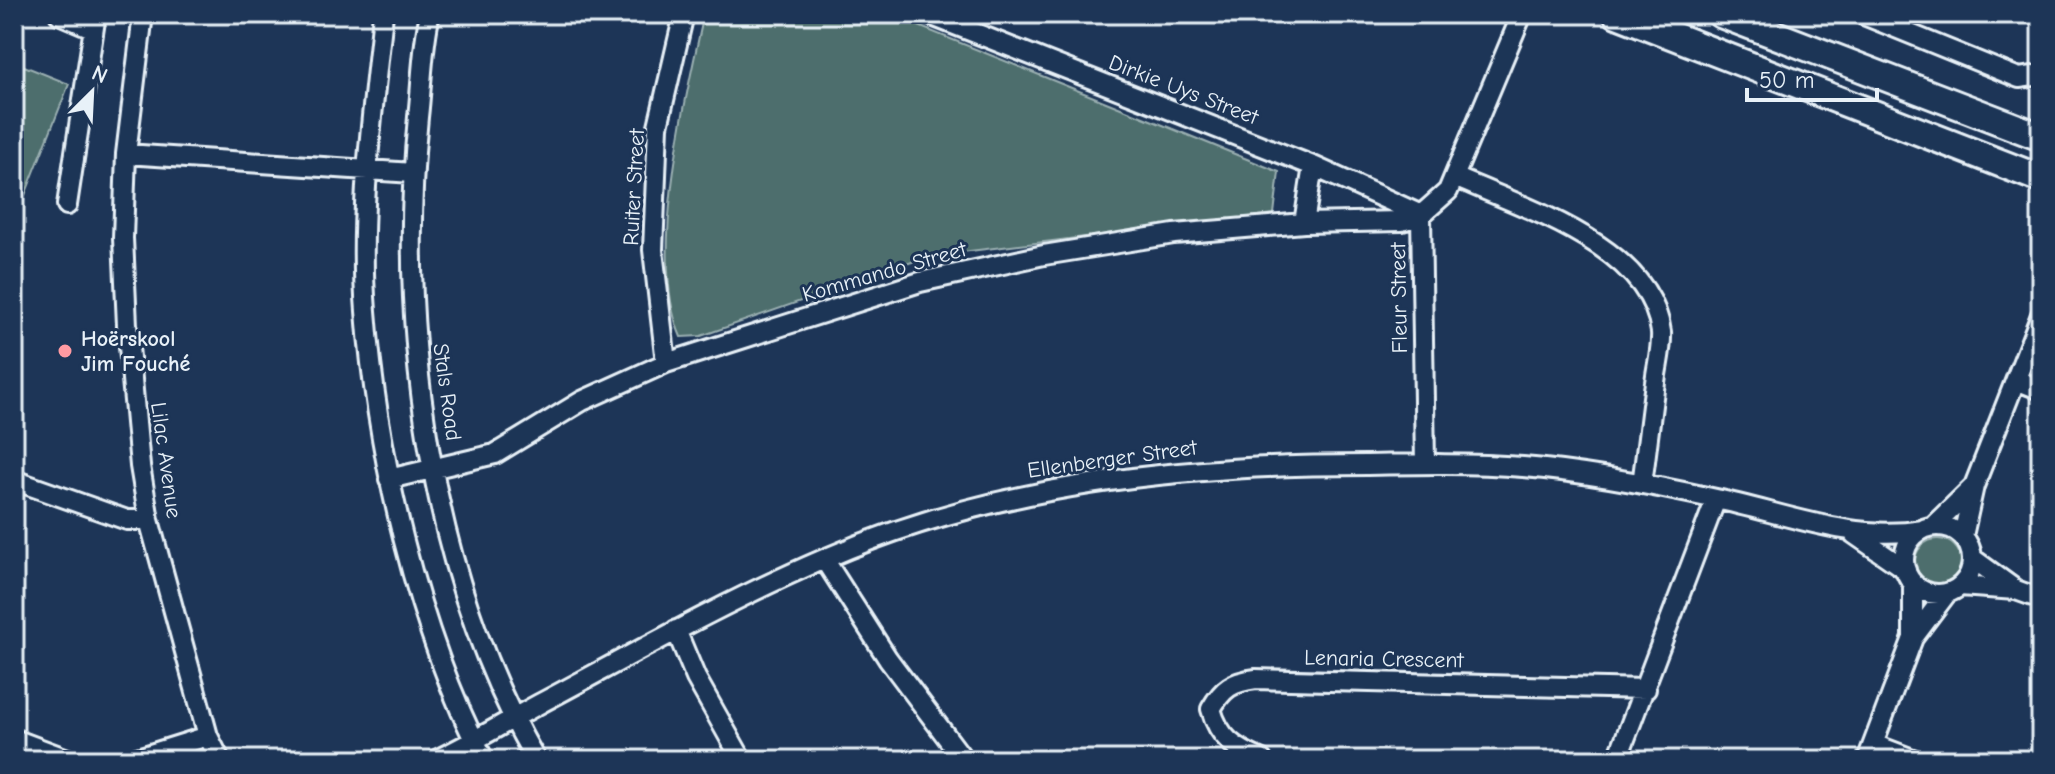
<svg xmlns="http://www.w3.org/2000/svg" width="2055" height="774" viewBox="0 0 2055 774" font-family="'Comic Neue',sans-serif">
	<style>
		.green { fill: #4e6e6d; stroke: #9bb0b2; stroke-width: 2 }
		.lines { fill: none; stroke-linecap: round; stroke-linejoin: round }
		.minor-casing { stroke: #e8f1f8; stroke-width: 24 }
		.highway-casing { stroke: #e8f1f8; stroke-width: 32 }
		.minor { stroke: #1d3557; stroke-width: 18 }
		.highway { stroke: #1d3557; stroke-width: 26 }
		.poi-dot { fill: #ff9aa2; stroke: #1d3557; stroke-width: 3 }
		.labels { text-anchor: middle; stroke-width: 6; stroke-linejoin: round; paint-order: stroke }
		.street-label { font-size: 22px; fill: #e8f1f8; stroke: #1d3557 }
		.poi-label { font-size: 22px; font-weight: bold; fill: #e8f1f8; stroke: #1d3557; text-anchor: start }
	</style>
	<rect width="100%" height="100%" fill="#1d3557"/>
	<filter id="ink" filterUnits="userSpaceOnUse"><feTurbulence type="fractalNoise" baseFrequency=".0125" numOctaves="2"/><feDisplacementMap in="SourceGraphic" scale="16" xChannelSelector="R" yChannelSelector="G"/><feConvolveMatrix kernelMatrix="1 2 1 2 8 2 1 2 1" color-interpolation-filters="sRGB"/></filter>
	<g filter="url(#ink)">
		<!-- green -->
		<path class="green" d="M 704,14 L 889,14 L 1279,172 L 1274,214 L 929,256 L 701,336 L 681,337 C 647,260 686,96 704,14 Z
			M 14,62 L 69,84 L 14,223 Z
			M1915 562a23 23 0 1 1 46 0a23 23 0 1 1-46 0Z"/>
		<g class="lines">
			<defs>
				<path id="minor" d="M 59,14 L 92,28
					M 143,14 L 126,154 L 123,238 L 127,325 L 140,466 L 149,520 L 208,736 L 220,760
					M 383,14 C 373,110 358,214 366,311 C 377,455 417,631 484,760
					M 430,14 C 422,47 422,83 418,117 C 397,329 429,573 536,760
					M 927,14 L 1313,166 L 1421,215
					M 1861,14 L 2019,78 L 2041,75
					M 126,154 L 413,173
					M 1455,177 C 1523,208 1650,245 1661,332 C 1662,345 1658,362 1656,375 C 1651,411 1647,448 1642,484
					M 67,205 L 96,14
					M 1421,215 L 1425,464
					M 1304,223 L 1313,166
					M 666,363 L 653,250 L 658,126 L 684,14
					M 2016,380 L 2041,390
					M 389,479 L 495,454 L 582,401 L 666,363 L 920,282 L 1044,255 L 1174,234 L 1304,223 L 1402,221 L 1421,215 L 1448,191 L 1522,14
					M 14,480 L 127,520 L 149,520
					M 1933,526 L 1974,486
					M1904 560a34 34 0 1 1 68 0a34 34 0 1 1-68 0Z
					M 1854,534 L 1906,570
					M 1963,536 L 1974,486 L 2041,315
					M 1972,558 L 2016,590 L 2041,599
					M 824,559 L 888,659 L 964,760
					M 1913,583 L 1913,638
					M 1960,586 L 2016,590
					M 676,630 L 696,678 L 742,760
					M 14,739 L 70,760
					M 1873,744 L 1915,760
					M 131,760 L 208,736
					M 436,760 C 472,743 504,723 539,704 C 633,654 726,601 824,559 C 996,484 1182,465 1367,465 C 1418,464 1471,463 1523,467 C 1587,472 1653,485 1716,499 C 1784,513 1852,542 1922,530
					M 1262,760 C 1234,748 1219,738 1211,709 C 1223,688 1232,682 1256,679 L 1646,689
					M 1617,760 L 1716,499
					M 1867,760 L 1913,638 L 1947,593"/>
				<path id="highway" d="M 1617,14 L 2041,179
					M 1721,14 L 2041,137"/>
			</defs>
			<!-- minor casing -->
			<use href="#minor" class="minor-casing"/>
			<!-- highway casing -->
			<use href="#highway" class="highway-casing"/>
			<!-- minor -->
			<use href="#minor" class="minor"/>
			<!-- highway -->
			<use href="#highway" class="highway"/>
		</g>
	</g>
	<!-- markers -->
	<circle class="poi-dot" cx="65" cy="351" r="8"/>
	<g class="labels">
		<!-- street labels -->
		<g class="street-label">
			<text transform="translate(1184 89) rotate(21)" y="8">Dirkie Uys Street</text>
			<text transform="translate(633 187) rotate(-87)" y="8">Ruiter Street</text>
			<text transform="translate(884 271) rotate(-16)" y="8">Kommando Street</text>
			<text transform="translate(1398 298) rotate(-91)" y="8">Fleur Street</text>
			<text transform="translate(448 392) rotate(82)" y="8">Stals Road</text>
			<text transform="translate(1112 458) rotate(-8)" y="8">Ellenberger Street</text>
			<text transform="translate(167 460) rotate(82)" y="8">Lilac Avenue</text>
			<text transform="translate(1384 658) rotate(1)" y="8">Lenaria Crescent</text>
		</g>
		<!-- poi labels -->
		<g class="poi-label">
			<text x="81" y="346">Hoërskool<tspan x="81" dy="25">Jim Fouché</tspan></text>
		</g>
	</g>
	<!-- margin -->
	<rect width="2055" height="774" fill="none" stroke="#1d3557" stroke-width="48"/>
	<rect x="24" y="24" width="2007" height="726" fill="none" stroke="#e8f1f8" stroke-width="3" filter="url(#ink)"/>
	<!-- north arrow -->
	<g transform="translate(92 92) rotate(24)" stroke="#1d3557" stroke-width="6" paint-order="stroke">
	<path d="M0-6L14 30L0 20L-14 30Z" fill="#e8f1f8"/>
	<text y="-12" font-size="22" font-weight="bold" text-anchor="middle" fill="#e8f1f8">N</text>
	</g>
	<!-- scale -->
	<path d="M1747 88v12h130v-12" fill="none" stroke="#e8f1f8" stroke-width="4"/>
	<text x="1759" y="88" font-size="24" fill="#e8f1f8" stroke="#1d3557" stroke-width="6" paint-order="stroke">50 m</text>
</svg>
